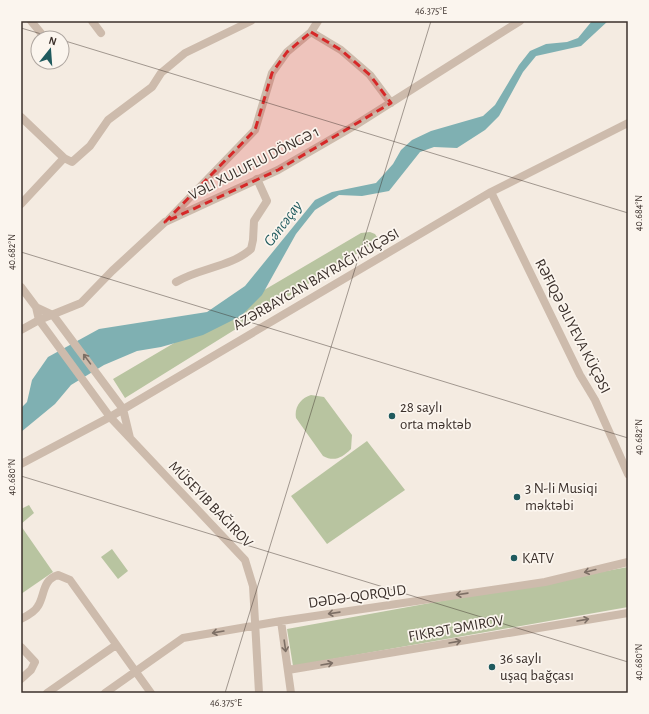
<svg xmlns="http://www.w3.org/2000/svg" width="649" height="714" viewBox="0 0 649 714" font-family="'Alegreya Sans',sans-serif">
	<style>
		.green { fill: #b8c4a0 }
		.water { fill: #7fb0b2 }
		.lines { fill: none; stroke-linecap: round; stroke-linejoin: round }
		.minor { stroke: #cdbbac; stroke-width: 8 }
		.oneway { stroke: #7d6f65 }
		.marked { fill: #d62828; fill-opacity: 0.2; stroke: #d62828; stroke-width: 3; stroke-dasharray: 8 5; stroke-linejoin: round }
		.ticks { fill: none; stroke: #3b302b; stroke-width: 1; stroke-opacity: 0.45 }
		.poi-dot { fill: #1f5a5e; stroke: #fbf5ee; stroke-width: 1.5 }
		.labels { text-anchor: middle; stroke-width: 3.5; stroke-linejoin: round; paint-order: stroke }
		.street-label { font-size: 15px; fill: #3b302b; stroke: #fbf5ee }
		.poi-label { font-size: 15px; fill: #3b302b; stroke: #fbf5ee; text-anchor: start }
		.water-label { font-size: 16px; font-style: italic; fill: #1f5a5e; stroke: #fbf5ee }
		.neatline { fill: none; stroke: #3b302b; stroke-width: 1.5 }
		.ticks-label { font-size: 10px; text-anchor: middle; fill: #3b302b }
	</style>
	<rect width="100%" height="100%" fill="#f4ebe1"/>
	<!-- green -->
	<path class="green" d="M 370,232 L 375,234 L 379,240 L 125,398 L 113,379 L 361,233 Z
		M 311,395 L 324,397 L 352,435 L 351,449 C 342,458 334,462 323,456 L 296,418 C 294,407 301,398 311,395 Z
		M 367,441 L 405,490 L 327,544 L 291,496 Z
		M 29,505 L 34,513 L 21,524 L 21,509 Z
		M 21,526 L 53,572 L 21,594 Z
		M 112,549 L 128,571 L 118,579 L 101,557 Z
		M 628,567 L 628,607 L 293,666 L 287,629 Z"/>
	<!-- water -->
	<path class="water" d="M 592,21 L 608,21 L 581,46 L 536,56 L 523,72 L 499,116 L 485,130 L 457,148 L 434,147 L 420,152 L 389,191 L 362,196 L 339,195 L 315,210 L 296,234 L 262,295 L 241,316 L 203,335 L 161,347 L 137,351 L 104,365 L 71,385 L 55,404 L 21,432 L 21,408 L 27,402 L 32,380 L 48,357 L 99,329 L 207,312 L 245,286 L 315,200 L 332,192 L 376,183 L 393,164 L 401,150 L 412,140 L 431,131 L 483,116 L 495,105 L 519,65 L 530,51 L 546,44 L 567,42 L 578,38 Z"/>
	<g class="lines">
		<!-- minor -->
		<path class="minor" d="M 31,21 L 45,38
			M 92,21 L 101,33
			M 311,32 L 341,50 L 370,75 L 391,103
			M 21,117 L 64,158
			M 491,192 L 580,375 L 595,400 L 628,474
			M 21,204 L 64,158 L 72,162 L 90,146 L 108,120 L 152,87 L 161,73 L 185,53 L 251,21
			M 169,219 L 255,130 L 272,73 L 287,52 L 311,32 L 318,21
			M 176,282 C 199,268 231,267 251,249 L 253,240 L 254,221 L 267,201 L 257,179
			M 21,287 L 36,307 L 39,320 L 110,417 L 245,560 L 253,586 L 259,693
			M 36,307 L 53,315 L 123,409 L 130,438
			M 21,330 L 39,320 L 81,303 L 112,271 L 165,222 L 278,170 L 354,126 L 520,21
			M 21,464 L 110,417 L 491,192 L 628,123
			M 21,619 C 27,616 35,612 38,606 C 45,595 42,580 58,575 L 70,580 L 151,693
			M 281,621 L 291,693
			M 21,647 L 35,662 L 31,670 L 21,679
			M 288,670 L 628,613
			M 47,693 L 116,645
			M 105,693 L 183,638 L 281,621 L 545,582 L 628,562"/>
	</g>
	<!-- one-way arrows -->
	<defs><path id="oneway-shaft" d="M-6 0H5M1.5-3L5.5 0L1.5 3" fill="none" stroke-width="1.6" stroke-linecap="round" stroke-linejoin="round"/></defs>
	<g class="oneway">
		<use href="#oneway-shaft" transform="translate(87 359) rotate(-126)"/>
		<use href="#oneway-shaft" transform="translate(590 571) rotate(166)"/>
		<use href="#oneway-shaft" transform="translate(462 594) rotate(172)"/>
		<use href="#oneway-shaft" transform="translate(334 613) rotate(172)"/>
		<use href="#oneway-shaft" transform="translate(583 620) rotate(-10)"/>
		<use href="#oneway-shaft" transform="translate(218 632) rotate(170)"/>
		<use href="#oneway-shaft" transform="translate(455 642) rotate(-10)"/>
		<use href="#oneway-shaft" transform="translate(285 646) rotate(82)"/>
		<use href="#oneway-shaft" transform="translate(327 664) rotate(-10)"/>
	</g>
	<!-- marked area -->
	<path class="marked" d="M 311,32 L 341,50 L 370,75 L 391,103 L 278,170 L 165,222 L 255,130 L 272,73 L 287,52 Z"/>
	<!-- ticks -->
	<path class="ticks" d="M 21,28 L 55,38M 62,40 L 628,213M 21,252 L 628,438M 21,476 L 628,662M 225,693 L 431,21"/>
	<!-- markers -->
	<g class="poi-dot">
		<circle cx="392" cy="416" r="4"/>
		<circle cx="517" cy="497" r="4"/>
		<circle cx="514" cy="558" r="4"/>
		<circle cx="492" cy="667" r="4"/>
	</g>
	<g class="labels">
		<!-- street labels -->
		<g class="street-label">
			<text transform="translate(254 163) rotate(-27)" y="5">VƏLI XULUFLU DÖNGƏ 1</text>
			<text transform="translate(316 279) rotate(-30)" y="5">AZƏRBAYCAN BAYRAĞI KÜÇƏSI</text>
			<text transform="translate(573 326) rotate(63)" y="5">RƏFIQƏ ƏLIYEVA KÜÇƏSI</text>
			<text transform="translate(211 504) rotate(46)" y="5">MÜSEYIB BAĞIROV</text>
			<text transform="translate(357 596) rotate(-8)" y="5">DƏDƏ-QORQUD</text>
			<text transform="translate(456 628) rotate(-10)" y="5">FIKRƏT ƏMIROV</text>
		</g>
		<!-- poi labels -->
		<g class="poi-label">
			<text x="400" y="412">28 saylı<tspan x="400" dy="17">orta məktəb</tspan></text>
			<text x="525" y="493">3 N-li Musiqi<tspan x="525" dy="17">məktəbi</tspan></text>
			<text x="522" y="563">KATV</text>
			<text x="500" y="663">36 saylı<tspan x="500" dy="17">uşaq bağçası</tspan></text>
		</g>
		<!-- water labels -->
		<g class="water-label">
			<text transform="translate(282 223) rotate(-53)" y="6">Gəncəçay</text>
		</g>
	</g>
	<!-- border -->
	<rect width="649" height="714" fill="none" stroke="#fbf5ee" stroke-width="44"/>
	<!-- north arrow -->
	<g transform="translate(50 50) rotate(17)"><circle r="19" fill="#fbf5ee" stroke="#aea6a0"/>
	<path d="M0-3L7 15L0 10L-7 15Z" fill="#1f5a5e"/>
	<text y="-6" font-size="11" font-weight="bold" text-anchor="middle" fill="#3b302b">N</text>
	</g>
	<rect x="22" y="22" width="605" height="670" class="neatline"/>
	<g class="ticks-label">
		<text x="431" y="14">46.375°E</text>
		<text transform="translate(638 213) rotate(-90)" y="4">40.684°N</text>
		<text transform="translate(11 252) rotate(-90)" y="4">40.682°N</text>
		<text transform="translate(638 437) rotate(-90)" y="4">40.682°N</text>
		<text transform="translate(11 477) rotate(-90)" y="4">40.680°N</text>
		<text transform="translate(638 662) rotate(-90)" y="4">40.680°N</text>
		<text x="226" y="706">46.375°E</text>
	</g>
</svg>
